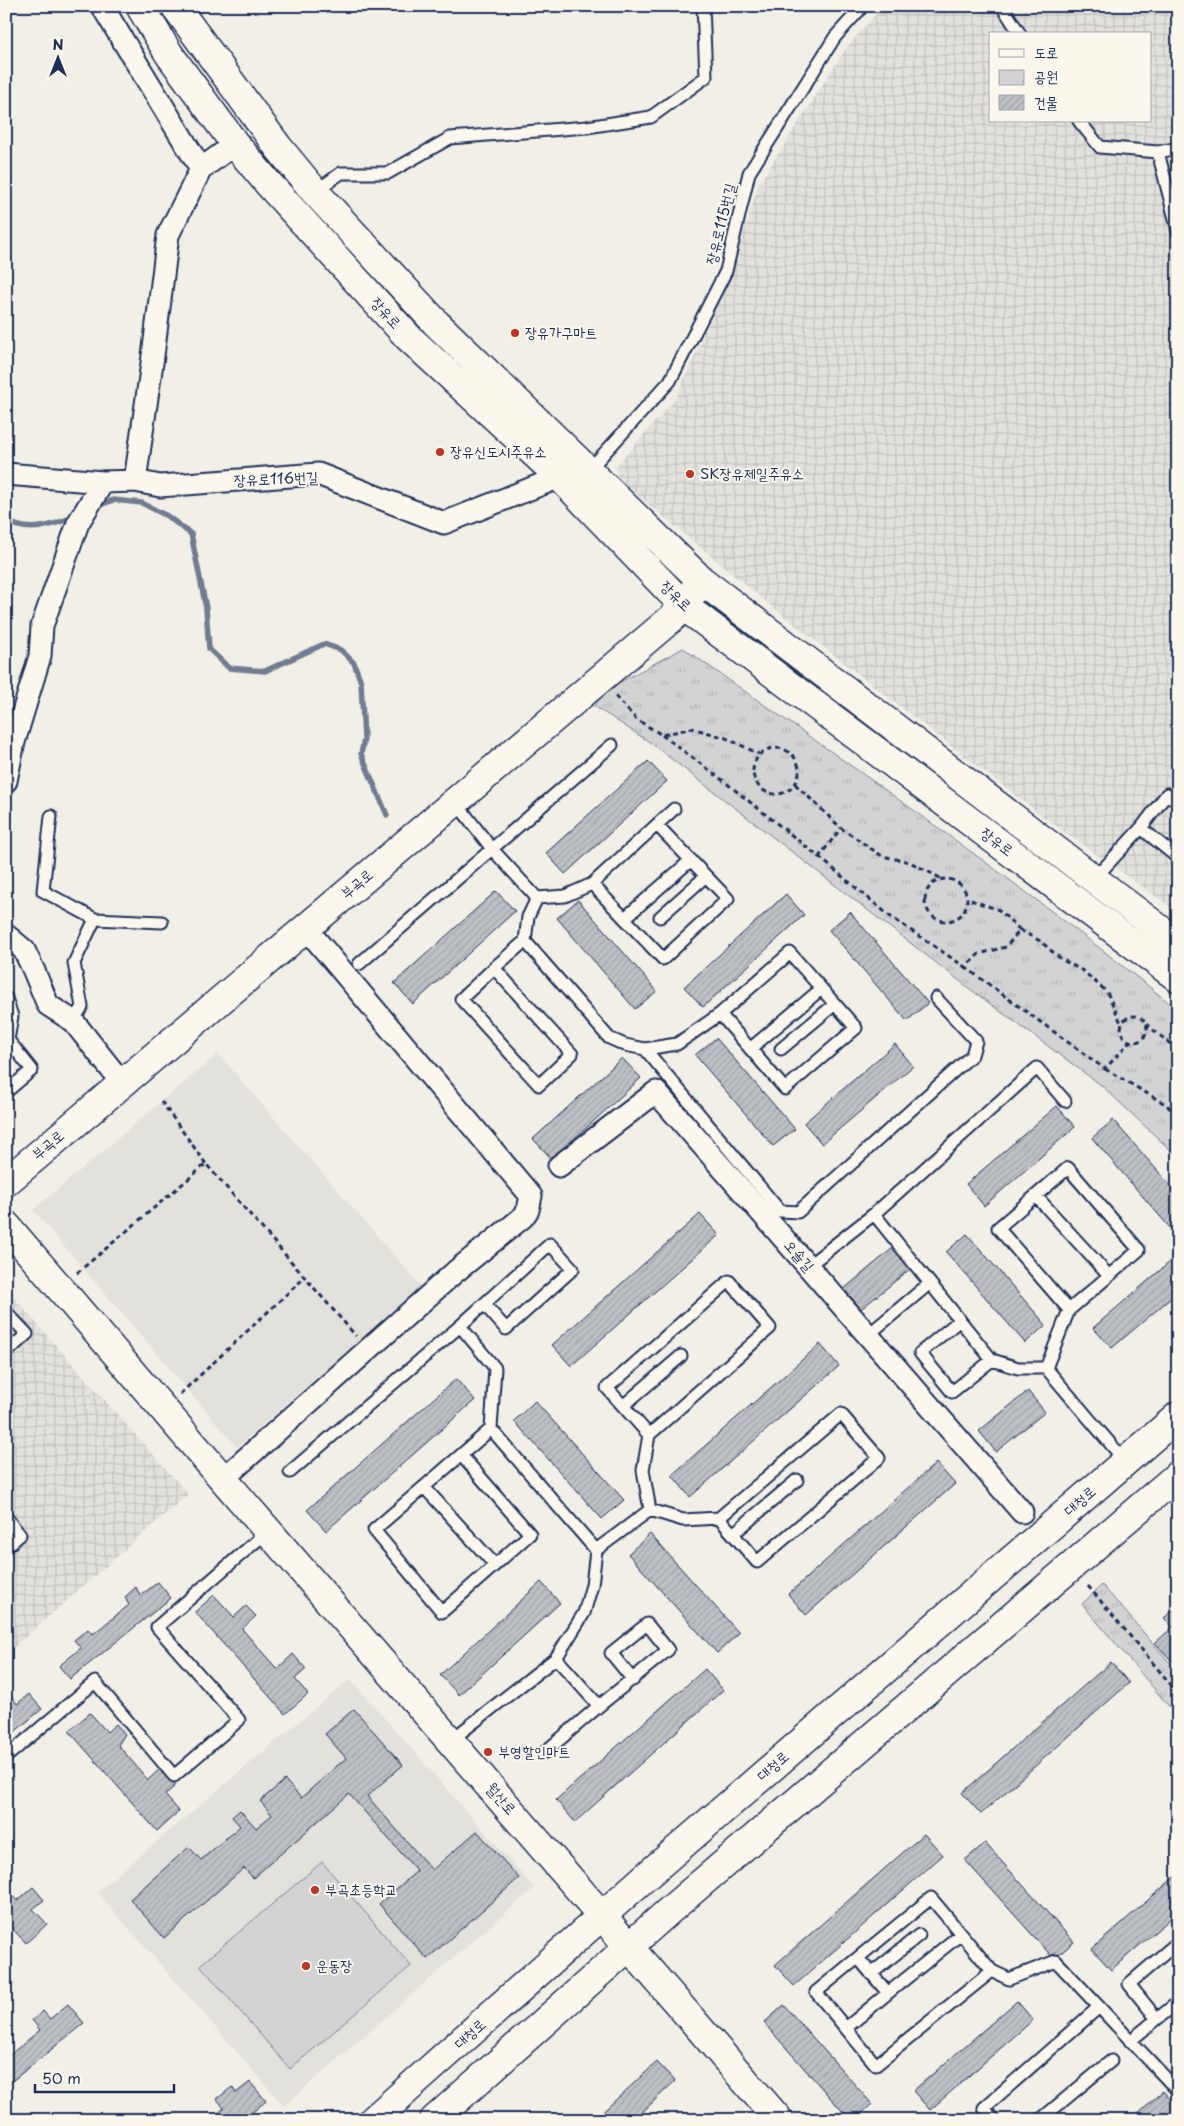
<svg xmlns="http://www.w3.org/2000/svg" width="1184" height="2126" viewBox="0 0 1184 2126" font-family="'Playpen Sans','Poor Story',sans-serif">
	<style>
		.built { fill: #e2e1dc }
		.industrial { fill: url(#industrial-grid); fill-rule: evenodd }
		.park { fill: url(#park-tufts); stroke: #768198 }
		.garden { fill: #d2d3d2; stroke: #768198 }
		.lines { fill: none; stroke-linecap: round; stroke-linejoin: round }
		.stream { stroke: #707b93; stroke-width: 5.5 }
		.building { fill: url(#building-hatch); stroke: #1b2f5e }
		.lane-casing { stroke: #1b2f5e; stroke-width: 15 }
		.street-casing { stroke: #1b2f5e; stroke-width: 25 }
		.secondary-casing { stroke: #1b2f5e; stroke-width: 31 }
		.path { stroke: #1b2f5e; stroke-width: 3; stroke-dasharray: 5 4; stroke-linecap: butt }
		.lane { stroke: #fbf7ec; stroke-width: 11 }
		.street { stroke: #fbf7ec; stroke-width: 21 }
		.secondary { stroke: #fbf7ec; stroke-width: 28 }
		.poi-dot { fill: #c8321e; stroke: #fbf7ec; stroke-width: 2 }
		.labels { text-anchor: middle; stroke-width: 4; stroke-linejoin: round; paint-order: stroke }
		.street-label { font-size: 15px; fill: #1b2f5e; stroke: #fbf7ec }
		.poi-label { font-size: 15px; fill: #1b2f5e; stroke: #fbf7ec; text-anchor: start }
	</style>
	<defs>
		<pattern id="industrial-grid" width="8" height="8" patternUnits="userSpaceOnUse" patternTransform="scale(1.25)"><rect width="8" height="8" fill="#e2e1dc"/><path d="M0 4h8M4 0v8" fill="none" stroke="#c1c1bf"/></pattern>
		<pattern id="park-tufts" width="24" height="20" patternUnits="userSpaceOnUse" patternTransform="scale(1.25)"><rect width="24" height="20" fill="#d2d3d2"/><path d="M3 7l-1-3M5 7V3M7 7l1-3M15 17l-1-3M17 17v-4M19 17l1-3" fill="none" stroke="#b4b5b7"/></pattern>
		<pattern id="building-hatch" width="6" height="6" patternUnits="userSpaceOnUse" patternTransform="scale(1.25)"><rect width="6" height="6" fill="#bdc0c4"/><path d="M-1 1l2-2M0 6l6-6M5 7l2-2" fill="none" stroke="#a2a5ab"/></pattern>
	</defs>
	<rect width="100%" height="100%" fill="#f2efe6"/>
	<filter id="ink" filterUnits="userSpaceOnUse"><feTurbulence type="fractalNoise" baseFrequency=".02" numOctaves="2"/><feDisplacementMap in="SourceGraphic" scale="10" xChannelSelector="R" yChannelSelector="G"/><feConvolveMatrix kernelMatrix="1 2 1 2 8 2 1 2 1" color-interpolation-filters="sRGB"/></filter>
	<g filter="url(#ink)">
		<!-- built -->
		<path class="built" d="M 218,1054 L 422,1287 L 237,1447 L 33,1210 Z
			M 350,1679 L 534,1888 L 284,2106 L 97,1892 Z"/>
		<!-- industrial -->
		<path class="industrial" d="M 883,6 L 1178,6 L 1178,912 L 1045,818 L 920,722 L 770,605 L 617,478 L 616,466 L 676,398 L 730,276 L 759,184 L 847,47 ZM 990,34 L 1150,34 L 1150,121 L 990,121 Z
			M 6,1289 L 188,1494 L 6,1654 Z"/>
		<!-- park -->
		<path class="park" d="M 683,648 C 850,765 1019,881 1178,1010 L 1178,1157 L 1101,1085 L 974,992 L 648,741 L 594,706 L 609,688 Z
			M 1102,1585 L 1178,1672 L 1178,1717 L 1082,1604 Z"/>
		<!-- garden -->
		<path class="garden" d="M 322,1862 L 411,1966 L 290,2069 L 200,1965 Z"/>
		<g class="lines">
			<!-- stream -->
			<path class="stream" d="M 95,507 L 113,500 L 142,503 L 167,516 L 191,534 L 206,608 L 209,649 L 229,668 L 265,671 L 324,644 L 341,650 L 354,663 L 361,682 L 364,739 L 361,754 L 387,815
				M 6,520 C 28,535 54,525 75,516"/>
		</g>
		<!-- building -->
		<path class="building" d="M 648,761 L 667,781 L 565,874 L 546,853 Z
			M 496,891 L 515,911 L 413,1004 L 394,983 Z
			M 786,894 L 804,915 L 703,1007 L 684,987 Z
			M 578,900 L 657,991 L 635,1009 L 557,918 Z
			M 850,912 L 928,1003 L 907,1021 L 829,930 Z
			M 716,1038 L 795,1129 L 773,1146 L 695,1055 Z
			M 895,1044 L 913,1066 L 822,1144 L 804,1123 Z
			M 622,1058 L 641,1078 L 552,1159 L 533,1139 Z
			M 1057,1106 L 1075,1127 L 984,1206 L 966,1184 Z
			M 1113,1120 L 1178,1194 L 1178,1223 L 1171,1229 L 1092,1138 Z
			M 700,1214 L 719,1235 L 571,1366 L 552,1345 Z
			M 967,1234 L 1046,1325 L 1025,1343 L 946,1252 Z
			M 893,1248 L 910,1269 L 861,1309 L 844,1289 Z
			M 1178,1255 L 1178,1292 L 1112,1348 L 1093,1328 Z
			M 820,1344 L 839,1366 L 690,1497 L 672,1475 Z
			M 456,1379 L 475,1400 L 326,1531 L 307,1510 Z
			M 1028,1391 L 1045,1412 L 996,1452 L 979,1431 Z
			M 535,1401 L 624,1500 L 602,1519 L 514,1421 Z
			M 936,1463 L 955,1484 L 806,1615 L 788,1594 Z
			M 650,1534 L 739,1633 L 717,1653 L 628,1554 Z
			M 158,1582 L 171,1598 L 70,1679 L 59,1666 L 81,1648 L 74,1640 L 88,1629 L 93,1634 L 129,1605 L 125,1597 L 136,1587 L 140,1596 Z
			M 541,1582 L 560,1603 L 459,1695 L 440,1675 Z
			M 214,1595 L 234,1617 L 246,1606 L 256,1616 L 242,1629 L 277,1669 L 293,1654 L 306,1669 L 295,1679 L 308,1694 L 285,1714 L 195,1612 Z
			M 1177,1607 L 1178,1656 L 1172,1661 L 1155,1643 L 1173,1627 L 1164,1618 Z
			M 1111,1662 L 1129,1683 L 981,1814 L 962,1793 Z
			M 705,1669 L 723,1690 L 575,1822 L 556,1800 Z
			M 29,1694 L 42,1709 L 6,1739 L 6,1702 L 12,1697 L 17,1704 Z
			M 354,1709 L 403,1765 L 367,1796 L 432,1870 L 477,1831 L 519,1878 L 427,1959 L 379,1904 L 417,1871 L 349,1794 L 253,1878 L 244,1868 L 164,1938 L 130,1899 L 189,1847 L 201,1860 L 240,1826 L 232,1817 L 240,1810 L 256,1828 L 272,1815 L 260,1801 L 285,1780 L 301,1798 L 346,1758 L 325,1734 Z
			M 90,1713 L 107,1732 L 116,1724 L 125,1734 L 118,1745 L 148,1780 L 161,1768 L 176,1785 L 165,1795 L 179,1811 L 157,1831 L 69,1731 Z
			M 924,1834 L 943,1855 L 794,1986 L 775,1965 Z
			M 985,1843 L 1074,1942 L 1054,1959 L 965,1860 Z
			M 1178,1874 L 1178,1912 L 1111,1970 L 1092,1949 Z
			M 33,1887 L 44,1900 L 33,1909 L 47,1924 L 26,1943 L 6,1922 L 6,1888 L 17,1901 Z
			M 1017,2001 L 1033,2020 L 930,2110 L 913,2091 Z
			M 68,2004 L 84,2023 L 6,2086 L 6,2058 L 40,2030 L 32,2020 L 43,2011 L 50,2019 Z
			M 784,2005 L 872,2104 L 854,2120 L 850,2120 L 764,2023 Z
			M 657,2062 L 675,2081 L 634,2120 L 594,2120 Z
			M 250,2082 L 266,2101 L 243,2120 L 210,2120 L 224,2108 L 217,2099 L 232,2087 L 236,2093 Z
			M 1163,2091 L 1178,2108 L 1178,2112 L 1168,2120 L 1130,2120 Z"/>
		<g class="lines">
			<defs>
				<path id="lane" d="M 1002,6 L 1020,34
					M 1079,121 L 1100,147 L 1158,152 L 1178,231
					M 1158,152 L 1178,148
					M 315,192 L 341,173 L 388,173 L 450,138 L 587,127 L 651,117 L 706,77 L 703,6
					M 588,471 L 670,381 L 726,271 L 749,173 L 835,37 L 863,6
					M 455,801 L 492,849 L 537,898 L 528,917 L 525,941 L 609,1038 L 625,1045 L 645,1049 L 780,1211 L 798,1212 L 972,1055 L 976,1041 L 936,998
					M 51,816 L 43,891 L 95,919
					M 1141,828 L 1167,794 L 1178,802
					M 1094,879 L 1141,828 L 1178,858
					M 592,884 L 663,959 L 728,899 L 657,825
					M 537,898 L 565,896 L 592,884 L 674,809
					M 660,917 L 706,876
					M 625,918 L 691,860
					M 359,964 L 612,745
					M 494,968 L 572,1054 L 539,1085 L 461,999 L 494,968 L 525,941
					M 6,998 L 12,1016 L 8,1040 L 6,1042
					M 73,1021 L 82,1007 L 74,963 L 95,919 L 162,922
					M 645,1049 L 677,1044 L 720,1014 L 785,1089 L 856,1028 L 790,953 L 720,1014
					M 750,1049 L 821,989
					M 781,1049 L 835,1004
					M 6,1092 L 32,1070 L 8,1040
					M 1036,1196 L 1109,1276
					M 813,1262 L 874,1214
					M 1069,1310 L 998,1228 L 1068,1168 L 1139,1250 L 1069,1310 L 1046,1368 L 1125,1461
					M 6,1312 L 27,1334 L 6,1353
					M 960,1320 L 920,1353 L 952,1392 L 992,1360
					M 460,1326 L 550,1244 L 573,1269 L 506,1329 L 484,1304
					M 874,1330 L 930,1283
					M 1046,1368 L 1018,1368 L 992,1360 L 874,1214 L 1037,1068 L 1065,1101
					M 623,1406 L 681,1356
					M 649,1435 L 607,1388 L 729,1281 L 770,1328 L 649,1435 L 643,1470 L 650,1510
					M 461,1455 L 530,1534 L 442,1612 L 374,1530 Z
					M 290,1472 L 460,1326 L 495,1368 L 491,1429
					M 424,1487 L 495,1565
					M 6,1517 L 20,1535 L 6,1547
					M 733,1534 L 797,1480
					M 596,1550 L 650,1510 L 683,1520 L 719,1518 L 757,1562 L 879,1458 L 841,1414 L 719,1518
					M 599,1706 L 668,1650 L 647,1624 L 611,1653 L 633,1680
					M 450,1741 L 556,1658 L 584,1613 L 592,1585 L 596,1550 L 491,1429 L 461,1455
					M 545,1752 L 599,1706 L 556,1658
					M 6,1757 L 95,1682 L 174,1776 L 239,1720 L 157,1627 L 268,1531
					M 858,1958 L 888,1993 L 961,1934
					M 992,1971 L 876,2065 L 816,1992 L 931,1898 L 992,1971 L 1009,1979 L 1056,1961 L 1178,2091
					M 871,1974 L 919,1935
					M 1157,2019 L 1129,1984 L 1178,1942
					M 846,2028 L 888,1993
					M 1130,2041 L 1178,2002
					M 994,2120 L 984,2108 L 1099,2007
					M 1040,2120 L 1111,2061"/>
				<path id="street" d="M 102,6 L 201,169
					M 6,474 L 103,482 L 135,481 L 160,486 L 318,474 L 444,523 L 560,477
					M 135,481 L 153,356 L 168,235 L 201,169 L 235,144
					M 6,781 L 14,742 L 40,656 L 42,626 L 78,523 L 103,482
					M 6,935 L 24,950 L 34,971 L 48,1005 L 73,1021 L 122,1083
					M 559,1166 L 656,1092 L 1022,1512
					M 223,1479 L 455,1272 L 523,1217 L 528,1210 L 531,1196 L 306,928"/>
				<path id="secondary" d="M 140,6 L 169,54 L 235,144 L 267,182 L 408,337 L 560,477 L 685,607 L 1178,978
					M 175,6 L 278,147 L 315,192 L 437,324 L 701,580 L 1178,943
					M 6,1182 L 685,607 L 694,590
					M 6,1225 L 223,1479 L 779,2120
					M 373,2120 L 643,1879 L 1178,1416
					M 434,2120 L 670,1910 L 1178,1475"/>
			</defs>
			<!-- lane casing -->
			<use href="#lane" class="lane-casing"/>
			<!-- street casing -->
			<use href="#street" class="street-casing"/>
			<!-- secondary casing -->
			<use href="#secondary" class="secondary-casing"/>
			<!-- path -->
			<path class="path" d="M 615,696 L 636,719 L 662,735 L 692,728 L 726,738 L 759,754
				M 662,735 L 725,782 L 819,857 L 841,828
				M753 771a23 23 0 1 1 46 0a23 23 0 1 1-46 0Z
				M 795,784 L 841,828 L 882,856 L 910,862 L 942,879
				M 819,857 L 891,917 L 965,967 L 979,954 L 1006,947 L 1020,930 L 999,910 L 968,899
				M925 900a21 21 0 1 1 42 0a21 21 0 1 1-42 0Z
				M 1020,930 L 1040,941 L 1061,959 L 1083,971 L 1107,992 L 1122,1025
				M 965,967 L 1105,1069 L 1130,1041
				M1121 1029a13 13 0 1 1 26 0a13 13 0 1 1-26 0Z
				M 1146,1024 L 1178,1050
				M 1105,1069 L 1167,1105 L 1178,1118
				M 161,1101 L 206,1164
				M 77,1273 L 206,1164 L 356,1336
				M 180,1394 L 305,1277
				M 1088,1586 L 1178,1693"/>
			<!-- lane -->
			<use href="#lane" class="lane"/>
			<!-- street -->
			<use href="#street" class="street"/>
			<!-- secondary -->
			<use href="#secondary" class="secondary"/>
		</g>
	</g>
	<!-- markers -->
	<g class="poi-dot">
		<circle cx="515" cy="333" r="5"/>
		<circle cx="440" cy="452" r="5"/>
		<circle cx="690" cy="474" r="5"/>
		<circle cx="488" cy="1752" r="5"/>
		<circle cx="315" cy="1890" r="5"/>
		<circle cx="306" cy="1966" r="5"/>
	</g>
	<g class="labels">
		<!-- street labels -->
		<g class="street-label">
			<text transform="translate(721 224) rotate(-76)" y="5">장유로115번길</text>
			<text transform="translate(386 313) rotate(48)" y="5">장유로</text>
			<text transform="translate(276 479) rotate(-2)" y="5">장유로116번길</text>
			<text transform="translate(676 596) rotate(44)" y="5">장유로</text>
			<text transform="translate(997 842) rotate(37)" y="5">장유로</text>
			<text transform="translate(357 884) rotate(-40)" y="5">부곡로</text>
			<text transform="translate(48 1145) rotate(-40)" y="5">부곡로</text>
			<text transform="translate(799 1256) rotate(49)" y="5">오솔길</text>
			<text transform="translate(1080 1501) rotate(-41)" y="5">대청로</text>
			<text transform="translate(773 1766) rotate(-41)" y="5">대청로</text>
			<text transform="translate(501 1799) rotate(49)" y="5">월산로</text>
			<text transform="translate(470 2034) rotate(-42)" y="5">대청로</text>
		</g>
		<!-- poi labels -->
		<g class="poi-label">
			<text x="525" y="338">장유가구마트</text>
			<text x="450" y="457">장유신도시주유소</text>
			<text x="700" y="479">SK장유제일주유소</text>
			<text x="498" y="1757">부영할인마트</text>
			<text x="325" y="1895">부곡초등학교</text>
			<text x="316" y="1971">운동장</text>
		</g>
	</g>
	<!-- margin -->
	<rect width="1184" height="2126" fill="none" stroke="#fbf7ec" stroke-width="25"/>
	<rect x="12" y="12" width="1159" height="2101" fill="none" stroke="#1b2f5e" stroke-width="2" filter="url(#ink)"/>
	<!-- legend -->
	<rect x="989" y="32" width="162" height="90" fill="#fbf7ec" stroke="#a1a7b3"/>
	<rect x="999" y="49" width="25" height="8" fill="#fbf7ec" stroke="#a1a7b3"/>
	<text x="1034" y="58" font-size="15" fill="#1b2f5e">도로</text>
	<rect x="999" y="70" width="25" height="15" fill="url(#park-tufts)" stroke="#a1a7b3"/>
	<text x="1034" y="82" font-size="15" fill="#1b2f5e">공원</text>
	<rect x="999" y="95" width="25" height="15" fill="url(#building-hatch)" stroke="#a1a7b3"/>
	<text x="1034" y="108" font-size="15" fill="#1b2f5e">건물</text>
	<!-- north arrow -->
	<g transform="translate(58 58)" stroke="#fbf7ec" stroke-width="4" paint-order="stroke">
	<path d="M0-4L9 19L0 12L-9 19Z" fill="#1b2f5e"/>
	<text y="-8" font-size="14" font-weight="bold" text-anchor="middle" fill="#1b2f5e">N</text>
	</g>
	<!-- scale -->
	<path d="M35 2084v8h139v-8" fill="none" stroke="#1b2f5e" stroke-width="2.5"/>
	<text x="42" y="2084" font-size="15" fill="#1b2f5e" stroke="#fbf7ec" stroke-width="4" paint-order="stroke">50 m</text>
</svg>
